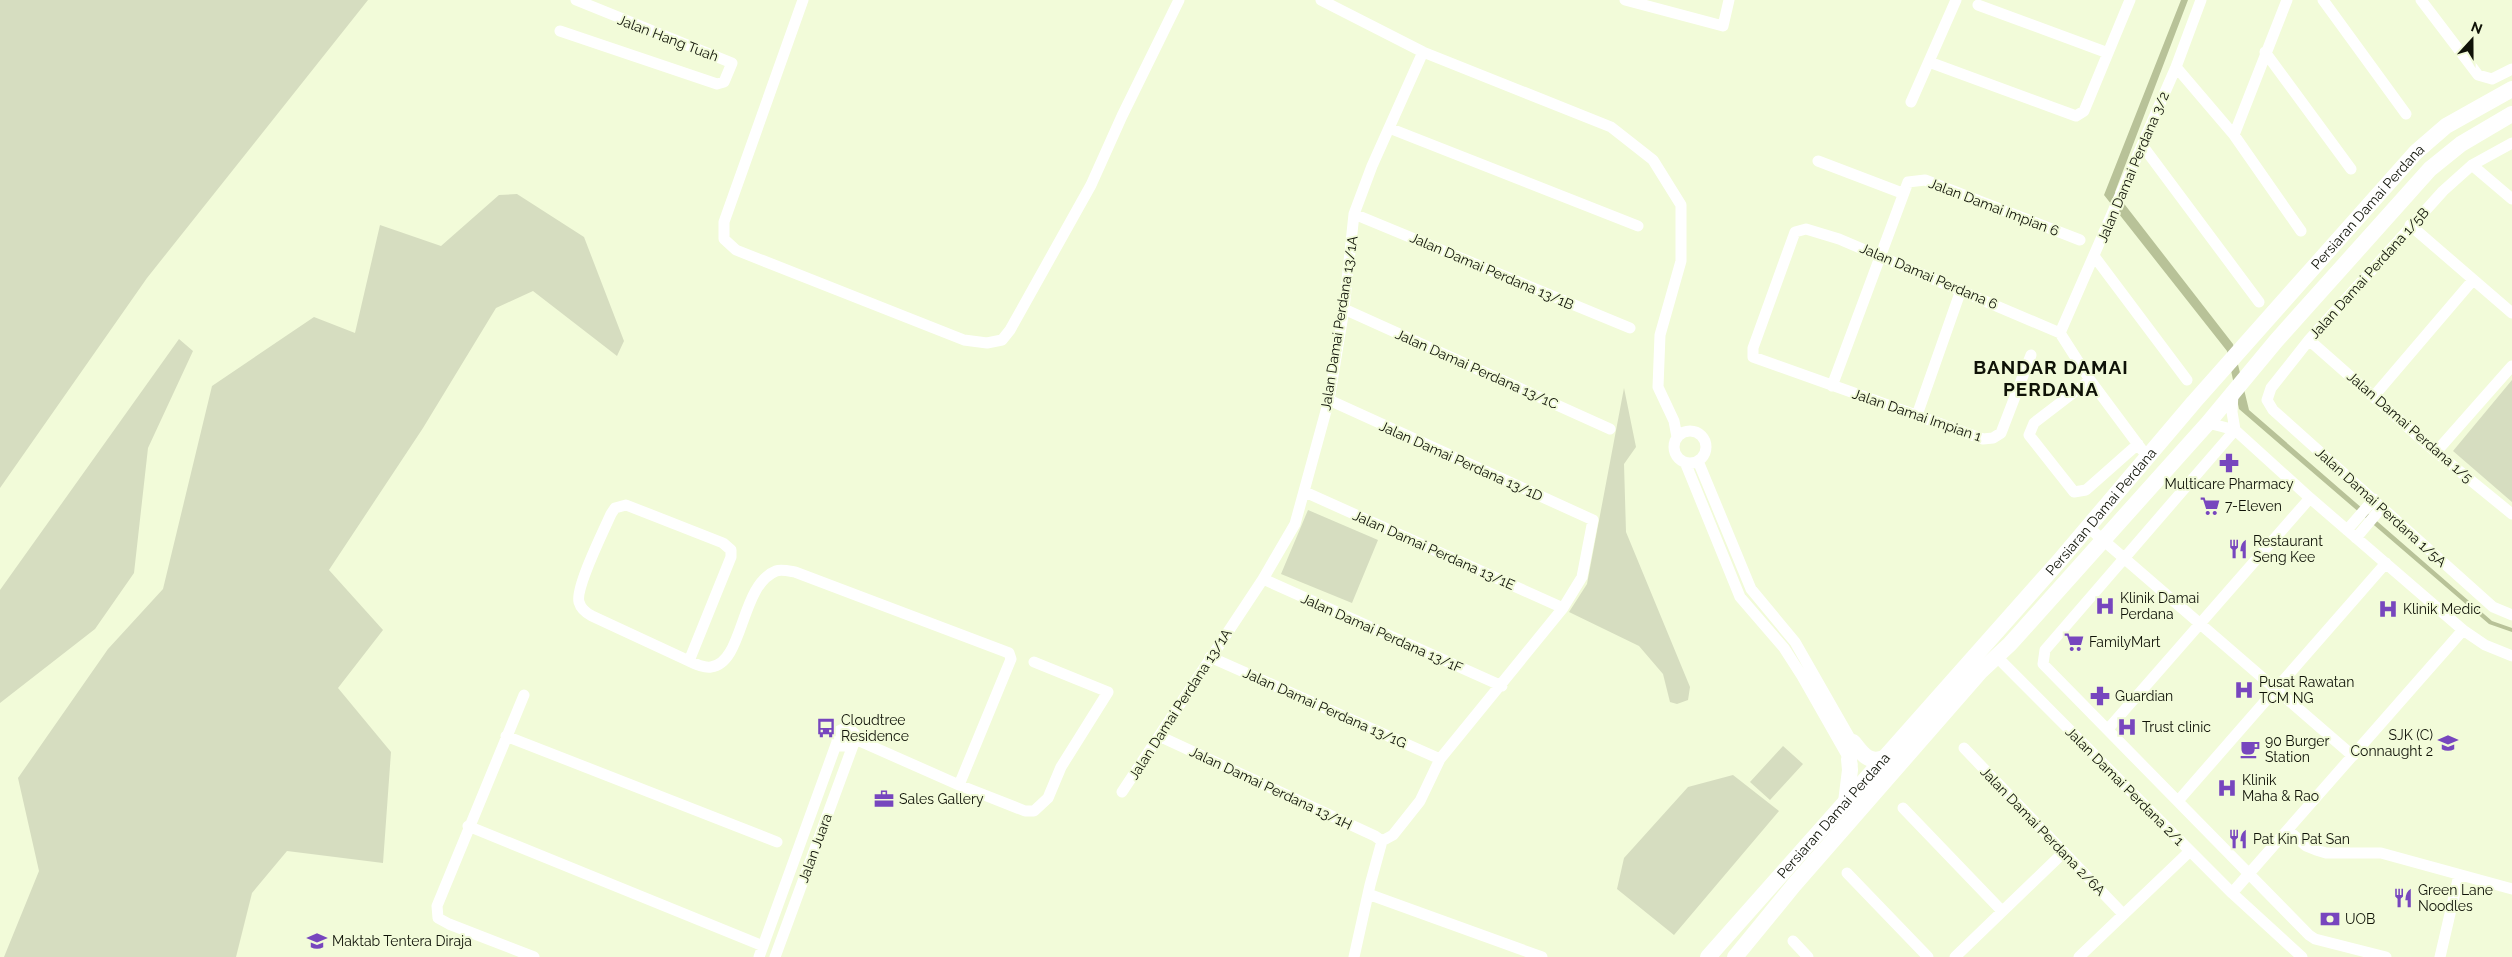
<svg xmlns="http://www.w3.org/2000/svg" width="2512" height="957" viewBox="0 0 2512 957" font-family="Raleway,sans-serif">
	<style>
		.green { fill: #d6ddc0 }
		.water { fill: #b8c298 }
		.lines { fill: none; stroke-linecap: round; stroke-linejoin: round }
		.minor { stroke: #fff; stroke-width: 11 }
		.secondary { stroke: #fff; stroke-width: 16 }
		.labels { text-anchor: middle; stroke-width: 4; stroke-linejoin: round; paint-order: stroke }
		.street-label { font-size: 14px; fill: #0f1207; stroke: #f2fbd9 }
		.poi-label { font-size: 14px; fill: #0f1207; stroke: #f2fbd9; text-anchor: start }
		.district-label { font-size: 19px; font-weight: bold; letter-spacing: 1px; fill: #0f1207; stroke: #f2fbd9 }
	</style>
	<rect width="100%" height="100%" fill="#f2fbd9"/>
	<!-- green -->
	<path class="green" d="M 0,0 L 368,0 L 147,278 L 0,488 Z
		M 517,194 L 584,237 L 624,341 L 617,356 L 533,291 L 496,308 L 423,428 L 329,570 L 383,630 L 338,688 L 391,752 L 383,863 L 287,851 L 252,893 L 236,957 L 4,957 L 39,871 L 18,778 L 108,649 L 163,589 L 212,386 L 314,317 L 355,333 L 380,225 L 441,246 L 499,195 Z
		M 179,339 L 193,351 L 148,448 L 134,573 L 95,629 L 0,703 L 0,590 Z
		M 2512,380 L 2512,502 L 2453,451 Z
		M 1624,388 L 1636,447 L 1624,464 L 1626,532 L 1690,687 L 1688,700 L 1677,704 L 1670,702 L 1663,674 L 1639,646 L 1569,612 L 1587,584 Z
		M 1308,510 L 1378,540 L 1352,603 L 1281,574 Z
		M 1783,746 L 1803,764 L 1770,800 L 1750,782 Z
		M 1733,775 L 1779,811 L 1674,935 L 1617,889 L 1624,858 L 1688,787 Z"/>
	<!-- water -->
	<path class="water" d="M 2181,0 L 2188,0 L 2115,192 L 2233,344 L 2249,410 L 2492,621 L 2512,628 L 2512,632 L 2489,624 L 2239,409 L 2227,351 L 2104,195 Z"/>
	<g class="lines">
		<!-- minor -->
		<path class="minor" d="M 803,0 L 724,222 L 724,239 L 736,250 L 964,340 L 987,343 L 1002,340 L 1010,330 L 1091,185 L 1122,116 L 1179,0
			M 1321,0 L 1423,52 L 1611,127 L 1653,160 L 1681,205 L 1681,261 L 1660,335 L 1658,387 L 1674,421 L 1677,437
			M 1625,0 L 1723,26 L 1729,0
			M 2323,0 L 2406,114
			M 2421,0 L 2478,75 L 2492,79 L 2512,69
			M 1978,5 L 2108,53
			M 560,31 L 717,84 L 724,82 L 732,63 L 576,0
			M 2265,52 L 2351,169
			M 1929,62 L 2076,116 L 2084,111 L 2130,0
			M 2176,67 L 2234,135 L 2301,231
			M 1911,102 L 1956,0
			M 1389,128 L 1638,226
			M 2234,135 L 2287,0
			M 2512,143 L 2472,165 L 2443,191 L 2309,340 L 2271,388 L 2267,400 L 2273,410 L 2493,607 L 2512,615
			M 2142,145 L 2259,302
			M 1818,161 L 1902,193
			M 2472,165 L 2512,199
			M 1354,214 L 1630,328
			M 2410,225 L 2512,313
			M 2094,256 L 2187,380
			M 1344,309 L 1610,429
			M 2060,333 L 2176,67 L 2201,0
			M 2060,333 L 2090,380 L 2142,450
			M 2309,340 L 2436,452 L 2512,514
			M 2031,355 L 2001,433 L 1993,438 L 1983,439 L 1753,357 L 1753,348 L 1795,232 L 1806,229 L 1839,239 L 2060,333
			M 2090,380 L 2034,423 L 2029,435 L 2074,492 L 2086,490 L 2138,444
			M 1832,386 L 1908,182 L 1925,180 L 2080,240
			M 2233,393 L 2232,412 L 2235,430
			M 2374,396 L 2473,280
			M 1329,400 L 1593,520 L 1582,577 L 1563,608 L 1440,759 L 1420,801 L 1393,835 L 1382,841
			M 1917,415 L 1961,290
			M 2208,423 L 2235,430 L 2310,498 L 2463,630 L 2485,645 L 2512,656
			M 2235,430 L 2045,650 L 2043,664 L 2309,935 L 2315,939 L 2386,957
			M1674 447a16 16 0 1 1 32 0a16 16 0 1 1-32 0Z
			M 2436,452 L 2512,366
			M 1698,461 L 1751,589 L 1795,642 L 1855,747
			M 1685,462 L 1740,597 L 1784,648 L 1802,676 L 1852,764
			M 1305,492 L 1563,608
			M 2088,527 L 2353,756
			M 2347,530 L 2374,499
			M 2356,538 L 2382,507
			M 1263,579 L 1502,686
			M 1210,657 L 1440,759
			M 689,661 L 731,557 L 731,550 L 723,543 L 626,505 L 615,508 L 611,514 C 604,530 575,588 579,602 C 581,609 586,613 592,616 L 689,661 C 695,664 704,668 711,667 C 744,663 740,585 776,571 C 781,569 789,571 795,572 L 1009,653 L 1011,659 L 959,785
			M 2001,661 L 2232,893 L 2302,957
			M 524,695 L 437,906 L 438,918 L 449,924 L 534,957
			M 2108,729 L 2310,498
			M 506,736 L 777,842
			M 1159,736 L 1375,836 L 1382,841
			M 855,739 L 959,785 L 1025,811 L 1034,811 L 1048,798 L 1061,767 L 1108,692 L 1034,662
			M 1964,748 L 2123,914
			M 1122,792 L 1263,579 L 1295,524 L 1329,400 L 1344,309 L 1354,214 L 1372,166 L 1423,52
			M 2178,801 L 2386,563
			M 1903,808 L 2002,911
			M 468,826 L 763,946
			M 2288,830 L 2306,846 L 2316,850 L 2326,853 L 2381,853 L 2512,889
			M 1847,873 L 1928,957
			M 2232,893 L 2463,630
			M 1368,894 L 1542,957
			M 1793,941 L 1808,957
			M 759,957 L 837,742 L 837,732 L 847,727 L 855,734 L 855,739 L 850,746 L 840,746 L 837,742
			M 775,957 L 855,740
			M 1354,957 L 1370,885 L 1382,841
			M 1955,957 L 2064,852
			M 2079,957 L 2190,851
			M 2440,957 L 2459,875"/>
		<!-- secondary -->
		<g class="secondary">
			<path d="M 1853,742 C 1862,753 1868,764 1884,758"/>
			<path d="M 1846,802 L 1850,770 L 1849,759"/>
			<path id="s1" d="M 1708,957 L 2060,560 L 2194,402 L 2416,152 L 2446,126 L 2512,89"/>
			<path d="M 1735,957 L 1794,885 L 1980,672 L 2010,644 L 2208,423 L 2276,341 L 2430,169 L 2461,144 L 2512,114"/>
		</g>
	</g>
	<!-- icons -->
	<defs>
		<symbol id="pharmacy-bare" viewBox="-9 -9 18 18"><path d="M-2-6h4v4h4v4h-4v4h-4v-4h-4v-4h4Z" fill="#7746be" stroke="#f2fbd9" stroke-width="2.5" paint-order="stroke"/></symbol>
		<symbol id="supermarket-bare" viewBox="-9 -9 18 18"><path d="M-6-5.5h2.5l.6 2H6L4.5 2H-2.5L-4.4-4H-6ZM-1.5 3.2a1.3 1.3 0 1 0 .1 0ZM3 3.2a1.3 1.3 0 1 0 .1 0Z" fill="#7746be" stroke="#f2fbd9" stroke-width="2.5" paint-order="stroke"/></symbol>
		<symbol id="restaurant-bare" viewBox="-9 -9 18 18"><path d="M-5-6h1v4h1v-4h1v4h1v-4h1v5L-1.5 .5V6h-2V.5L-5-1ZM5-6V6H3V1.5H1.5Q1.5-4 5-6Z" fill="#7746be" stroke="#f2fbd9" stroke-width="2.5" paint-order="stroke"/></symbol>
		<symbol id="hospital-bare" viewBox="-9 -9 18 18"><path d="M-5-5h3v3.5h4V-5h3V5h-3V1.5h-4V5h-3Z" fill="#7746be" stroke="#f2fbd9" stroke-width="2.5" paint-order="stroke"/></symbol>
		<symbol id="bus-bare" viewBox="-9 -9 18 18"><path d="M-5-6H5V4H4V6H2V4H-2V6H-4V4H-5ZM-3.5-4V0h7V-4ZM-3.5 1.2v1.5H-2V1.2ZM2 1.2v1.5H3.5V1.2Z" fill="#7746be" stroke="#f2fbd9" stroke-width="2.5" paint-order="stroke"/></symbol>
		<symbol id="school-bare" viewBox="-9 -9 18 18"><path d="M0-5L7-2L0 1L-7-2ZM-4 1L0 2.5L4 1V4Q0 6-4 4Z" fill="#7746be" stroke="#f2fbd9" stroke-width="2.5" paint-order="stroke"/></symbol>
		<symbol id="cafe-bare" viewBox="-9 -9 18 18"><path d="M-5.5-4.5H6V0H3Q3 3.5 0 3.5H-2.5Q-5.5 3.5-5.5 0ZM3-3.2v2h1.7v-2ZM-6 4.5H4V6H-6Z" fill="#7746be" stroke="#f2fbd9" stroke-width="2.5" paint-order="stroke"/></symbol>
		<symbol id="office-bare" viewBox="-9 -9 18 18"><path d="M-6-3h4V-5.5h4V-3h4V5H-6ZM-1-4.5V-3h2v-1.5ZM-6 0V1H6V0Z" fill="#7746be" stroke="#f2fbd9" stroke-width="2.5" paint-order="stroke"/></symbol>
		<symbol id="bank-bare" viewBox="-9 -9 18 18"><path d="M-6-4H6V4H-6ZM0-2.3a2.3 2.3 0 1 0 0 4.6a2.3 2.3 0 1 0 0-4.6Z" fill="#7746be" stroke="#f2fbd9" stroke-width="2.5" paint-order="stroke"/></symbol>
	</defs>
	<g fill-rule="evenodd">
		<use href="#pharmacy-bare" x="2215" y="449" width="28" height="28"/>
		<use href="#supermarket-bare" x="2196" y="492" width="28" height="28"/>
		<use href="#restaurant-bare" x="2224" y="535" width="28" height="28"/>
		<use href="#hospital-bare" x="2091" y="592" width="28" height="28"/>
		<use href="#hospital-bare" x="2374" y="595" width="28" height="28"/>
		<use href="#supermarket-bare" x="2060" y="628" width="28" height="28"/>
		<use href="#hospital-bare" x="2230" y="676" width="28" height="28"/>
		<use href="#pharmacy-bare" x="2086" y="682" width="28" height="28"/>
		<use href="#hospital-bare" x="2113" y="713" width="28" height="28"/>
		<use href="#bus-bare" x="812" y="714" width="28" height="28"/>
		<use href="#school-bare" x="2434" y="729" width="28" height="28"/>
		<use href="#cafe-bare" x="2236" y="735" width="28" height="28"/>
		<use href="#hospital-bare" x="2213" y="774" width="28" height="28"/>
		<use href="#office-bare" x="870" y="785" width="28" height="28"/>
		<use href="#restaurant-bare" x="2224" y="825" width="28" height="28"/>
		<use href="#restaurant-bare" x="2389" y="884" width="28" height="28"/>
		<use href="#bank-bare" x="2316" y="905" width="28" height="28"/>
		<use href="#school-bare" x="303" y="927" width="28" height="28"/>
	</g>
	<g class="labels">
		<!-- street labels -->
		<g class="street-label">
			<text transform="translate(668 38) rotate(21)" y="5">Jalan Hang Tuah</text>
			<text transform="translate(2133 167) rotate(-67)" y="5">Jalan Damai Perdana 3/2</text>
			<text transform="translate(1994 207) rotate(21)" y="5">Jalan Damai Impian 6</text>
			<text dy="5" stroke="none"><textPath href="#s1" startOffset="999">Persiaran Damai Perdana</textPath></text>
			<text transform="translate(1492 271) rotate(23)" y="5">Jalan Damai Perdana 13/1B</text>
			<text transform="translate(2369 273) rotate(-48)" y="5">Jalan Damai Perdana 1/5B</text>
			<text transform="translate(1929 276) rotate(23)" y="5">Jalan Damai Perdana 6</text>
			<text transform="translate(1339 323) rotate(-81)" y="5">Jalan Damai Perdana 13/1A</text>
			<text transform="translate(1477 369) rotate(24)" y="5">Jalan Damai Perdana 13/1C</text>
			<text transform="translate(1917 415) rotate(19)" y="5">Jalan Damai Impian 1</text>
			<text transform="translate(2410 427) rotate(41)" y="5">Jalan Damai Perdana 1/5</text>
			<text transform="translate(1461 461) rotate(24)" y="5">Jalan Damai Perdana 13/1D</text>
			<text transform="translate(2381 507) rotate(42)" y="5">Jalan Damai Perdana 1/5A</text>
			<text dy="5" stroke="none"><textPath href="#s1" startOffset="594">Persiaran Damai Perdana</textPath></text>
			<text transform="translate(1434 550) rotate(24)" y="5">Jalan Damai Perdana 13/1E</text>
			<text transform="translate(1382 633) rotate(24)" y="5">Jalan Damai Perdana 13/1F</text>
			<text transform="translate(1180 704) rotate(-57)" y="5">Jalan Damai Perdana 13/1A</text>
			<text transform="translate(1325 708) rotate(24)" y="5">Jalan Damai Perdana 13/1G</text>
			<text transform="translate(2125 786) rotate(45)" y="5">Jalan Damai Perdana 2/1</text>
			<text transform="translate(1271 788) rotate(25)" y="5">Jalan Damai Perdana 13/1H</text>
			<text dy="5" stroke="none"><textPath href="#s1" startOffset="189">Persiaran Damai Perdana</textPath></text>
			<text transform="translate(2043 831) rotate(46)" y="5">Jalan Damai Perdana 2/6A</text>
			<text transform="translate(815 848) rotate(-70)" y="5">Jalan Juara</text>
		</g>
		<!-- poi labels -->
		<g class="poi-label">
			<text x="2229" y="489" text-anchor="middle">Multicare Pharmacy</text>
			<text x="2225" y="511">7-Eleven</text>
			<text x="2253" y="546">Restaurant<tspan x="2253" dy="16">Seng Kee</tspan></text>
			<text x="2120" y="603">Klinik Damai<tspan x="2120" dy="16">Perdana</tspan></text>
			<text x="2403" y="614">Klinik Medic</text>
			<text x="2089" y="647">FamilyMart</text>
			<text x="2259" y="687">Pusat Rawatan<tspan x="2259" dy="16">TCM NG</tspan></text>
			<text x="2115" y="701">Guardian</text>
			<text x="841" y="725">Cloudtree<tspan x="841" dy="16">Residence</tspan></text>
			<text x="2142" y="732">Trust clinic</text>
			<text x="2433" y="740" text-anchor="end">SJK (C)<tspan x="2433" dy="16">Connaught 2</tspan></text>
			<text x="2265" y="746">90 Burger<tspan x="2265" dy="16">Station</tspan></text>
			<text x="2242" y="785">Klinik<tspan x="2242" dy="16">Maha &amp; Rao</tspan></text>
			<text x="899" y="804">Sales Gallery</text>
			<text x="2253" y="844">Pat Kin Pat San</text>
			<text x="2418" y="895">Green Lane<tspan x="2418" dy="16">Noodles</tspan></text>
			<text x="2345" y="924">UOB</text>
			<text x="332" y="946">Maktab Tentera Diraja</text>
		</g>
		<!-- district labels -->
		<g class="district-label">
			<text x="2051" y="374">BANDAR DAMAI<tspan x="2051" dy="22">PERDANA</tspan></text>
		</g>
	</g>
	<!-- north arrow -->
	<g transform="translate(2472 40) rotate(21)" stroke="#f2fbd9" stroke-width="4" paint-order="stroke">
	<path d="M0-4L9 19L0 12L-9 19Z" fill="#0f1207"/>
	<text y="-8" font-size="14" font-weight="bold" text-anchor="middle" fill="#0f1207">N</text>
	</g>
</svg>
